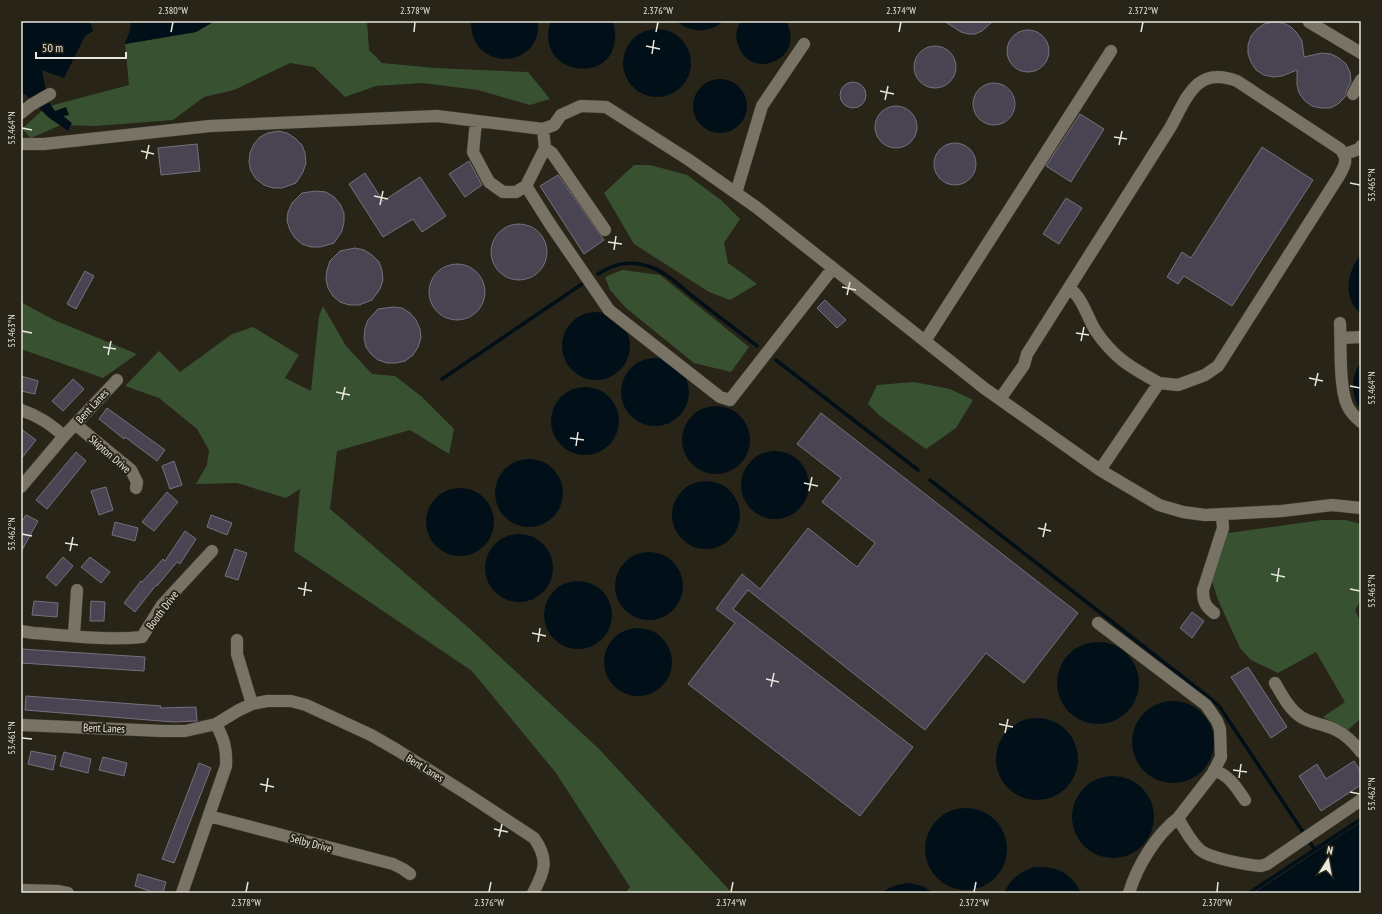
<svg xmlns="http://www.w3.org/2000/svg" width="1382" height="914" viewBox="0 0 1382 914" font-family="'PT Sans Narrow',sans-serif">
	<style>
		.green { fill: #385231 }
		.water { fill: #010f18 }
		.lines { fill: none; stroke-linecap: round; stroke-linejoin: round }
		.stream { stroke: #010f18; stroke-width: 3.5 }
		.building { fill: #494452; stroke: #76707f }
		.minor-casing { stroke: #444137; stroke-width: 13 }
		.minor { stroke: #787364; stroke-width: 12 }
		.ticks { fill: none; stroke: #e8e6dd; stroke-width: 1.5 }
		.labels { text-anchor: middle; stroke-width: 4; stroke-linejoin: round; paint-order: stroke }
		.street-label { font-size: 11px; fill: #e8e6dd; stroke: #282417 }
		.neatline { fill: none; stroke: #e8e6dd; stroke-width: 1.5 }
		.ticks-label { font-size: 10px; text-anchor: middle; fill: #e8e6dd }
	</style>
	<rect width="100%" height="100%" fill="#282417"/>
	<!-- green -->
	<path class="green" d="M 215,21 L 367,21 L 369,50 L 382,63 L 435,68 L 528,72 L 550,99 L 530,105 L 478,90 L 422,83 L 376,86 L 345,97 L 314,67 L 290,63 L 234,90 L 204,97 L 173,120 L 96,126 L 61,125 L 31,138 L 22,129 L 46,107 L 129,85 L 125,44 L 196,32 Z
		M 634,165 L 650,165 L 687,175 L 721,200 L 740,219 L 724,243 L 728,263 L 757,284 L 730,300 L 709,292 L 634,244 L 604,193 Z
		M 622,270 L 660,275 L 749,347 L 731,372 L 694,363 L 626,308 L 610,290 L 605,277 Z
		M 21,302 L 54,320 L 137,354 L 103,378 L 21,349 Z
		M 323,306 L 346,346 L 372,374 L 395,376 L 421,396 L 454,429 L 449,454 L 410,430 L 337,451 L 330,509 L 469,628 L 600,750 L 732,893 L 625,893 L 630,887 L 556,773 L 472,671 L 294,551 L 300,489 L 286,498 L 237,483 L 196,484 L 207,465 L 209,450 L 197,429 L 159,398 L 125,386 L 159,351 L 180,372 L 232,334 L 253,327 L 299,355 L 285,378 L 311,391 L 319,316 Z
		M 914,382 L 950,389 L 973,400 L 956,428 L 926,449 L 880,416 L 868,404 L 877,385 Z
		M 1322,520 L 1346,520 L 1361,524 L 1361,600 L 1355,610 L 1361,623 L 1361,718 L 1348,730 L 1323,717 L 1345,702 L 1316,652 L 1278,673 L 1251,660 L 1240,648 L 1218,600 L 1211,578 L 1228,533 Z"/>
	<!-- water -->
	<path class="water" d="M 21,21 L 90,21 L 93,31 L 85,36 L 64,78 L 42,70 L 48,101 L 55,111 L 66,107 L 69,115 L 63,116 L 72,123 L 68,131 L 48,117 L 25,94 L 21,95 Z
		M 131,21 L 215,21 L 196,32 L 125,44 L 130,30 Z
		M 471,21 L 538,21 C 543,69 470,74 471,21 Z
		M 551,21 L 612,21 C 616,29 616,37 614,45 C 605,86 533,71 551,21 Z
		M 676,21 L 724,21 C 708,34 691,33 676,21 Z
		M 741,21 L 786,21 C 807,60 750,82 738,45 C 735,37 736,28 741,21 Z
		M623 63a34 34 0 1 1 68 0a34 34 0 1 1-68 0Z
		M693 106a27 27 0 1 1 54 0a27 27 0 1 1-54 0Z
		M 1361,254 L 1361,314 C 1342,297 1347,272 1361,254 Z
		M562 346a34 34 0 1 1 68 0a34 34 0 1 1-68 0Z
		M621 392a34 34 0 1 1 68 0a34 34 0 1 1-68 0Z
		M 1361,362 L 1361,410 C 1351,396 1350,376 1361,362 Z
		M551 421a34 34 0 1 1 68 0a34 34 0 1 1-68 0Z
		M682 440a34 34 0 1 1 68 0a34 34 0 1 1-68 0Z
		M741 485a34 34 0 1 1 68 0a34 34 0 1 1-68 0Z
		M495 493a34 34 0 1 1 68 0a34 34 0 1 1-68 0Z
		M672 515a34 34 0 1 1 68 0a34 34 0 1 1-68 0Z
		M426 522a34 34 0 1 1 68 0a34 34 0 1 1-68 0Z
		M485 568a34 34 0 1 1 68 0a34 34 0 1 1-68 0Z
		M615 586a34 34 0 1 1 68 0a34 34 0 1 1-68 0Z
		M544 615a34 34 0 1 1 68 0a34 34 0 1 1-68 0Z
		M604 662a34 34 0 1 1 68 0a34 34 0 1 1-68 0Z
		M1057 683a41 41 0 1 1 82 0a41 41 0 1 1-82 0Z
		M1132 742a41 41 0 1 1 82 0a41 41 0 1 1-82 0Z
		M996 759a41 41 0 1 1 82 0a41 41 0 1 1-82 0Z
		M1072 817a41 41 0 1 1 82 0a41 41 0 1 1-82 0Z
		M925 849a41 41 0 1 1 82 0a41 41 0 1 1-82 0Z
		M 1361,822 L 1361,893 L 1254,893 Z
		M 1034,867 C 1056,866 1071,872 1081,893 L 1004,893 C 1010,879 1020,872 1034,867 Z
		M 910,883 L 922,886 L 934,893 L 881,893 C 891,886 899,884 910,883 Z"/>
	<g class="lines">
		<!-- stream -->
		<path class="stream" d="M 598,274 C 615,263 631,260 651,267 C 665,272 679,285 691,295 C 713,312 735,329 757,346
			M 776,360 L 918,470
			M 442,379 L 582,284
			M 930,480 L 1211,699 L 1219,706 L 1315,850
			M 1249,893 L 1361,819"/>
	</g>
	<!-- building -->
	<path class="building" d="M 944,21 L 993,21 L 982,31 L 975,34 L 968,34 L 961,32 Z
		M 1273,22 L 1283,23 L 1291,27 L 1297,33 L 1302,41 L 1304,57 L 1322,53 L 1331,54 L 1339,58 L 1346,64 L 1350,72 L 1351,82 L 1346,91 L 1346,96 L 1338,104 L 1330,108 L 1321,108 L 1312,106 L 1305,101 L 1299,93 L 1297,85 L 1297,70 L 1282,76 L 1273,77 L 1264,75 L 1256,70 L 1251,62 L 1248,54 L 1248,45 L 1251,36 L 1257,29 L 1264,24 Z
		M1007 51a21 21 0 1 1 42 0a21 21 0 1 1-42 0Z
		M914 67a21 21 0 1 1 42 0a21 21 0 1 1-42 0Z
		M840 95a13 13 0 1 1 26 0a13 13 0 1 1-26 0Z
		M973 104a21 21 0 1 1 42 0a21 21 0 1 1-42 0Z
		M875 127a21 21 0 1 1 42 0a21 21 0 1 1-42 0Z
		M 1080,114 L 1104,129 L 1071,182 L 1046,166 Z
		M 278,131 L 287,133 L 295,138 L 302,145 L 305,153 L 306,163 L 303,172 L 296,183 L 282,188 L 273,188 L 264,185 L 256,179 L 251,171 L 249,162 L 250,153 L 254,144 L 260,137 L 268,133 Z
		M934 164a21 21 0 1 1 42 0a21 21 0 1 1-42 0Z
		M 197,144 L 200,171 L 161,175 L 158,148 Z
		M 1262,147 L 1313,180 L 1232,306 L 1184,276 L 1178,284 L 1167,277 L 1182,252 L 1191,258 Z
		M 469,161 L 482,185 L 465,197 L 449,174 Z
		M 365,173 L 383,201 L 420,177 L 446,216 L 422,232 L 413,219 L 383,237 L 349,184 Z
		M 558,175 L 604,240 L 584,254 L 540,186 Z
		M 316,191 L 326,192 L 334,197 L 340,204 L 344,213 L 344,222 L 342,231 L 334,243 L 320,247 L 311,247 L 302,244 L 295,238 L 290,230 L 287,221 L 288,212 L 292,203 L 302,193 Z
		M 1066,198 L 1082,208 L 1059,244 L 1043,234 Z
		M491 252a28 28 0 1 1 56 0a28 28 0 1 1-56 0Z
		M 355,248 L 364,250 L 372,255 L 379,262 L 382,270 L 383,280 L 380,289 L 372,300 L 359,305 L 349,305 L 340,302 L 333,296 L 328,288 L 326,279 L 327,270 L 330,261 L 340,251 Z
		M429 292a28 28 0 1 1 56 0a28 28 0 1 1-56 0Z
		M 85,271 L 94,276 L 76,309 L 67,304 Z
		M 825,300 L 846,320 L 837,328 L 817,308 Z
		M 393,307 L 402,308 L 410,313 L 416,320 L 420,329 L 421,338 L 418,347 L 413,355 L 405,361 L 396,363 L 387,363 L 378,360 L 371,354 L 366,347 L 364,338 L 365,328 L 368,320 L 378,309 Z
		M 21,376 L 38,381 L 35,394 L 21,391 Z
		M 73,379 L 84,389 L 63,411 L 52,401 Z
		M 107,408 L 165,450 L 157,461 L 125,437 L 124,439 L 99,419 Z
		M 821,413 L 1078,613 L 1024,683 L 986,653 L 925,730 L 748,590 L 733,609 L 913,747 L 860,816 L 688,684 L 735,623 L 716,609 L 742,574 L 760,589 L 808,528 L 857,567 L 875,543 L 822,502 L 841,478 L 797,444 Z
		M 21,429 L 36,440 L 21,459 Z
		M 76,452 L 86,461 L 47,509 L 36,500 Z
		M 174,461 L 182,485 L 170,489 L 162,466 Z
		M 106,487 L 113,510 L 99,515 L 91,491 Z
		M 167,492 L 178,502 L 154,531 L 142,522 Z
		M 26,515 L 38,521 L 21,552 L 21,523 Z
		M 211,515 L 232,523 L 227,535 L 207,527 Z
		M 115,522 L 138,528 L 135,541 L 112,535 Z
		M 185,531 L 196,539 L 180,564 L 177,562 L 157,586 L 156,585 L 135,612 L 124,603 L 141,581 L 142,582 L 163,559 L 165,561 Z
		M 235,549 L 247,553 L 238,580 L 225,576 Z
		M 63,557 L 73,566 L 56,586 L 46,577 Z
		M 90,557 L 110,572 L 101,583 L 81,567 Z
		M 34,601 L 58,603 L 57,617 L 32,615 Z
		M 91,601 L 105,602 L 104,621 L 90,621 Z
		M 1192,612 L 1204,621 L 1192,638 L 1180,628 Z
		M 21,649 L 145,657 L 144,671 L 21,663 Z
		M 1248,667 L 1287,727 L 1271,738 L 1231,677 Z
		M 26,696 L 161,706 L 160,708 L 196,707 L 197,721 L 173,722 L 25,710 Z
		M 31,751 L 56,756 L 53,770 L 28,764 Z
		M 64,752 L 91,759 L 88,773 L 60,766 Z
		M 103,757 L 127,763 L 124,776 L 99,770 Z
		M 1354,761 L 1361,772 L 1361,785 L 1321,811 L 1299,776 L 1317,764 L 1326,779 Z
		M 199,763 L 211,768 L 174,863 L 162,859 Z
		M 138,874 L 166,882 L 163,893 L 155,893 L 135,886 Z"/>
	<g class="lines">
		<defs>
			<path id="minor" d="M 1309,22 L 1361,53
				M 1353,94 L 1361,80
				M 21,113 L 31,105 L 50,94
				M 476,121 L 473,152 L 489,182 L 503,192 L 516,192 L 526,186 L 545,148
				M 543,129 L 545,148 L 552,153 L 605,230
				M 21,144 L 44,144 L 210,126 L 437,116 L 543,129 L 554,125 L 561,115 L 581,106 L 606,107 L 689,160 L 756,207 L 984,388 L 1100,470 L 1159,505 L 1183,512 L 1205,515 L 1282,511 L 1332,505 L 1361,508
				M 1345,154 L 1359,149 L 1361,146
				M 526,186 L 550,224 L 609,310 L 720,397 L 730,400 L 833,268
				M 736,193 L 762,106 L 804,44
				M 1069,288 C 1082,297 1087,316 1095,330 C 1114,358 1130,367 1159,383
				M 1340,323 C 1341,345 1339,386 1347,405 C 1350,412 1355,417 1361,422
				M 1341,338 L 1361,337
				M 925,341 L 1111,51
				M 1000,399 L 1024,365 L 1027,354 L 1170,128 C 1187,98 1196,65 1237,81 L 1340,149 C 1349,159 1345,165 1339,176 L 1218,366 L 1205,375 L 1178,385 L 1159,383 L 1100,470
				M 21,410 C 39,416 50,424 64,436
				M 75,424 L 131,470 L 137,482 L 136,488
				M 21,487 L 64,436 L 117,380
				M 1214,613 C 1205,606 1203,601 1203,590 L 1223,528 L 1222,514
				M 1098,623 L 1206,705 L 1217,721 L 1220,729 L 1221,757 L 1213,773 L 1178,818
				M 21,631 L 33,633 C 67,635 108,641 142,637 L 162,605 L 212,551
				M 74,635 L 77,590
				M 237,640 L 237,654 L 252,704
				M 1275,683 C 1282,695 1289,709 1301,717 C 1312,724 1325,724 1336,730 C 1346,735 1354,743 1361,752
				M 21,725 L 163,731 L 185,731 L 216,724 L 239,710 L 252,704 L 267,701 L 291,701 L 306,705 L 371,735 L 397,750 L 467,794 L 534,838 C 549,859 545,871 533,893
				M 1214,770 C 1230,776 1236,787 1245,800
				M 209,816 L 393,864 L 403,869 L 410,874
				M 21,890 L 58,891 L 68,893
				M 182,893 L 226,766 C 227,748 224,740 216,724
				M 1129,893 C 1137,866 1156,835 1178,818 C 1184,829 1190,840 1199,849 C 1208,858 1247,865 1261,866 L 1267,864 L 1361,800"/>
		</defs>
		<!-- minor casing -->
		<use href="#minor" class="minor-casing"/>
		<!-- minor -->
		<use href="#minor" class="minor"/>
	</g>
	<!-- ticks -->
	<path class="ticks" d="M 171,32 L 173,22M 414,32 L 415,22M 656,32 L 658,22M 899,32 L 901,22M 1141,32 L 1143,22M 646,46 L 660,49M 652,54 L 654,40M 880,91 L 894,94M 885,100 L 888,86M 22,128 L 32,130M 1114,137 L 1127,139M 1119,145 L 1122,131M 141,151 L 154,154M 146,159 L 149,145M 1350,183 L 1360,185M 374,196 L 388,199M 380,205 L 383,191M 608,242 L 622,244M 614,250 L 616,236M 842,287 L 856,290M 847,295 L 850,282M 22,331 L 32,333M 1076,333 L 1089,335M 1081,341 L 1084,327M 103,347 L 116,349M 108,355 L 111,341M 1309,378 L 1323,381M 1315,386 L 1318,373M 1350,386 L 1360,388M 336,392 L 350,395M 342,400 L 345,387M 570,438 L 584,440M 576,446 L 578,432M 804,483 L 818,486M 809,491 L 812,477M 1038,528 L 1051,531M 22,534 L 32,536M 1043,537 L 1046,523M 65,543 L 78,545M 70,551 L 73,537M 1271,574 L 1285,577M 1277,582 L 1279,568M 298,588 L 312,591M 1350,589 L 1360,591M 304,596 L 306,582M 532,633 L 546,636M 538,642 L 540,628M 766,679 L 779,682M 771,687 L 774,673M 999,724 L 1013,727M 1005,733 L 1008,719M 22,738 L 32,739M 1233,770 L 1247,772M 1239,778 L 1241,764M 260,784 L 274,787M 266,792 L 268,778M 1350,792 L 1360,794M 494,829 L 508,832M 499,837 L 502,824M 246,892 L 248,882M 489,892 L 491,882M 731,892 L 733,882M 974,892 L 976,882M 1217,892 L 1218,882"/>
	<g class="labels">
		<!-- street labels -->
		<g class="street-label">
			<text transform="translate(92 406) rotate(-47)" y="4">Bent Lanes</text>
			<text transform="translate(110 454) rotate(41)" y="4">Skipton Drive</text>
			<text transform="translate(162 610) rotate(-53)" y="4">Booth Drive</text>
			<text transform="translate(104 728) rotate(2)" y="4">Bent Lanes</text>
			<text transform="translate(425 768) rotate(32)" y="4">Bent Lanes</text>
			<text transform="translate(311 843) rotate(15)" y="4">Selby Drive</text>
		</g>
	</g>
	<!-- border -->
	<rect width="1382" height="914" fill="none" stroke="#282417" stroke-width="44"/>
	<!-- north arrow -->
	<g transform="translate(1328 860) rotate(11)" stroke="#282417" stroke-width="3" paint-order="stroke">
	<path d="M0-3L7 15L0 10L-7 15Z" fill="#e8e6dd"/>
	<text y="-6" font-size="11" font-weight="bold" text-anchor="middle" fill="#e8e6dd">N</text>
	</g>
	<!-- scale -->
	<path d="M36 52v6h90v-6" fill="none" stroke="#e8e6dd" stroke-width="2"/>
	<text x="42" y="52" font-size="12" fill="#e8e6dd" stroke="#282417" stroke-width="3" paint-order="stroke">50 m</text>
	<rect x="22" y="22" width="1338" height="870" class="neatline"/>
	<g class="ticks-label">
		<text x="173" y="14">2.380°W</text>
		<text x="415" y="14">2.378°W</text>
		<text x="658" y="14">2.376°W</text>
		<text x="901" y="14">2.374°W</text>
		<text x="1143" y="14">2.372°W</text>
		<text transform="translate(11 128) rotate(-90)" y="4">53.464°N</text>
		<text transform="translate(1371 185) rotate(-90)" y="4">53.465°N</text>
		<text transform="translate(11 331) rotate(-90)" y="4">53.463°N</text>
		<text transform="translate(1371 388) rotate(-90)" y="4">53.464°N</text>
		<text transform="translate(11 534) rotate(-90)" y="4">53.462°N</text>
		<text transform="translate(1371 591) rotate(-90)" y="4">53.463°N</text>
		<text transform="translate(11 738) rotate(-90)" y="4">53.461°N</text>
		<text transform="translate(1371 794) rotate(-90)" y="4">53.462°N</text>
		<text x="246" y="906">2.378°W</text>
		<text x="489" y="906">2.376°W</text>
		<text x="731" y="906">2.374°W</text>
		<text x="974" y="906">2.372°W</text>
		<text x="1217" y="906">2.370°W</text>
	</g>
</svg>
